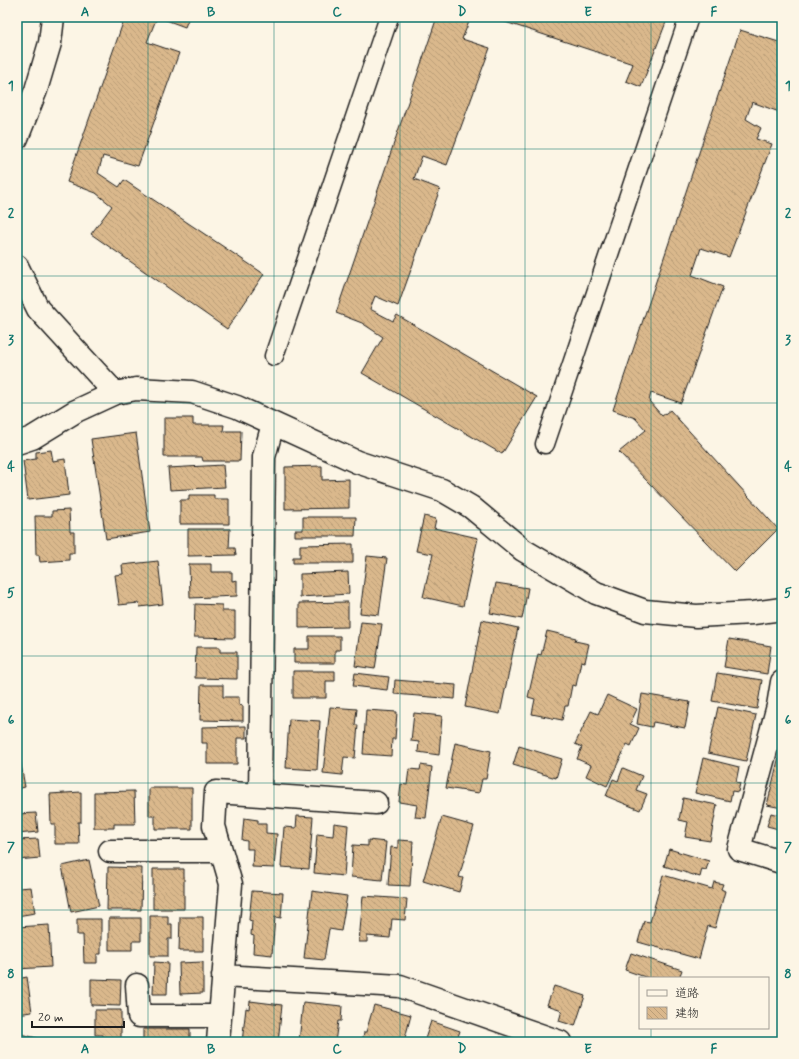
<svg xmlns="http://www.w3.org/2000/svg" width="799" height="1059" viewBox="0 0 799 1059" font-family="Mynerve,'Klee One',sans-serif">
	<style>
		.building { fill: url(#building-back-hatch); stroke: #1c1c1c }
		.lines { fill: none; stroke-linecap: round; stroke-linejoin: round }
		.service-casing { stroke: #1c1c1c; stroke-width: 21 }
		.minor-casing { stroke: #1c1c1c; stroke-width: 25 }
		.tertiary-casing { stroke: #1c1c1c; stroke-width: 25 }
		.service { stroke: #fcf5e5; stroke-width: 18 }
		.minor { stroke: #fcf5e5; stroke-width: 22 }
		.tertiary { stroke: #fcf5e5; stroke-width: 22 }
		.grid { fill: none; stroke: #0f766e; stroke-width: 1; stroke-opacity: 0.55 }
		.neatline { fill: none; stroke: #0f766e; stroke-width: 1.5 }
		.grid-label { font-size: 13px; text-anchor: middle; font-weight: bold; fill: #0f766e }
	</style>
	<defs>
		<pattern id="building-back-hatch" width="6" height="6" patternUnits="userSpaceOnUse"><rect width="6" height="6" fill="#dab88c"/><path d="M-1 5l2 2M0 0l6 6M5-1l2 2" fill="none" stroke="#ba9e78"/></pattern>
	</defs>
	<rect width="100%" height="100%" fill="#fcf5e5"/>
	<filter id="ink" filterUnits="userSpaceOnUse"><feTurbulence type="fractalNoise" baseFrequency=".025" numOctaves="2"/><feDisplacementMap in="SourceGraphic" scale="8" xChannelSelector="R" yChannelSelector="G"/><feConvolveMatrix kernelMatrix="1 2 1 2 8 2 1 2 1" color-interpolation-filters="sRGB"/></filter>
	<g filter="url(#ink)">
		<!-- building -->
		<path class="building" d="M 125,17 L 157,17 L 147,42 L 179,53 L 138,166 L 103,156 L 98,173 L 119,187 L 124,180 L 264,274 L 227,329 L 91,234 L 112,206 L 96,193 L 67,182 Z
			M 158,17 L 189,17 L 185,27 Z
			M 437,17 L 471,17 L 462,39 L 490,48 L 447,165 L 422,156 L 414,179 L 440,189 L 398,306 L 375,296 L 370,309 L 393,321 L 397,315 L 537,397 L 502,454 L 362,373 L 383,337 L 362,323 L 336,313 Z
			M 490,17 L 668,17 L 641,87 L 626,81 L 633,64 Z
			M 740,30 L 782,43 L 782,113 L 752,102 L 746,119 L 761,128 L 756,139 L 772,144 L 729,257 L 701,248 L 692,275 L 723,287 L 681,403 L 651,393 L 649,401 L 662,416 L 670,410 L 778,529 L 735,572 L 619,452 L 646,430 L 635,418 L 613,410 Z
			M 164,418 L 193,418 L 193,425 L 224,425 L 223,431 L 241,431 L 240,461 L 203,461 L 202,457 L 164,457 Z
			M 136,433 L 150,532 L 106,539 L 91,439 Z
			M 51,450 L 53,461 L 65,459 L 69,495 L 28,500 L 23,461 L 36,459 L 36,452 Z
			M 223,465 L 225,487 L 170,490 L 168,468 Z
			M 322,466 L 322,480 L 349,479 L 349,508 L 285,509 L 285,467 Z
			M 189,495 L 214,495 L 214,499 L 229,499 L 229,524 L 180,524 L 180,500 L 189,500 Z
			M 17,501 L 18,501 L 18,540 L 17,540 Z
			M 69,510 L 70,532 L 74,532 L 74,553 L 69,553 L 69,560 L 40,562 L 39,555 L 36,555 L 35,516 L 52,516 L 52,511 Z
			M 424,516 L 436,519 L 434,528 L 478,538 L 463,606 L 423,597 L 433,554 L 416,551 Z
			M 303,517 L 356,517 L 355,536 L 295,536 L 295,530 L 303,530 Z
			M 188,529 L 230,529 L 229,548 L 235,548 L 236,555 L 188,556 Z
			M 353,544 L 353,563 L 293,563 L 293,557 L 300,557 L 300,545 Z
			M 367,556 L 387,558 L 379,615 L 360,613 Z
			M 17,557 L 19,557 L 18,570 L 17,570 Z
			M 158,561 L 163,604 L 140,607 L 139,603 L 119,605 L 115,575 L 123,574 L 122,565 Z
			M 189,564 L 211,564 L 211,572 L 232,572 L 232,581 L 237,580 L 237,596 L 190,598 Z
			M 348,572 L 349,594 L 300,597 L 300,574 Z
			M 496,583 L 528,588 L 522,619 L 490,613 Z
			M 348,602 L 348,627 L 299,628 L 299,603 Z
			M 195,604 L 222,605 L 222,611 L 235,611 L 235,638 L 194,637 Z
			M 482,620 L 518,628 L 500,714 L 465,707 Z
			M 361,622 L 382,624 L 375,669 L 355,666 Z
			M 547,631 L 576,638 L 575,641 L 589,644 L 585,662 L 581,661 L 576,686 L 572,685 L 568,706 L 565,706 L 562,720 L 532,714 L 535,699 L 528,697 L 538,654 L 541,655 Z
			M 309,636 L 340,636 L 340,650 L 335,650 L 335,663 L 294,663 L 294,649 L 309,649 Z
			M 729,639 L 771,646 L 767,674 L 724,667 Z
			M 196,647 L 220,647 L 220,652 L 237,652 L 237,679 L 195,678 Z
			M 293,671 L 335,671 L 335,681 L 326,681 L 326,698 L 293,698 Z
			M 355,673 L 389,677 L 387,690 L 353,686 Z
			M 717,673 L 762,680 L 757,709 L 712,701 Z
			M 395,680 L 456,685 L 455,699 L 394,694 Z
			M 201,685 L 223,685 L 223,697 L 239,697 L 239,705 L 243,706 L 243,721 L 200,720 Z
			M 642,694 L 690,702 L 685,728 L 653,722 L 652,727 L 637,724 Z
			M 607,695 L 637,709 L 630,724 L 639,728 L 631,746 L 627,744 L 607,786 L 586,776 L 591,765 L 577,759 L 582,747 L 575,744 L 591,711 L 598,714 Z
			M 330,707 L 357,709 L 355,725 L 358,725 L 355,758 L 344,757 L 342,775 L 323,773 Z
			M 718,707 L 756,715 L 746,761 L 708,753 Z
			M 366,710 L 397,712 L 395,739 L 392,739 L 391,756 L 363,754 Z
			M 414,713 L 442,716 L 439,755 L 418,752 L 419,742 L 411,741 Z
			M 289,719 L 320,721 L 317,770 L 286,768 Z
			M 246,726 L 246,738 L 237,738 L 237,764 L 207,764 L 207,743 L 202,743 L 202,727 Z
			M 455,743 L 491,751 L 486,779 L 482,779 L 479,793 L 446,788 Z
			M 782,744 L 782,808 L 767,805 Z
			M 519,746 L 562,759 L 556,778 L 513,765 Z
			M 703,758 L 739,767 L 736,782 L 740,783 L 738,792 L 732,791 L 730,801 L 695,793 Z
			M 17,759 L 20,759 L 25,787 L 17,789 Z
			M 421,765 L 432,767 L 426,818 L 415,817 L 417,805 L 399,802 L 401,784 L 407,785 L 409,769 L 420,770 Z
			M 623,768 L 642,776 L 636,790 L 647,794 L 640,810 L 606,796 L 613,779 L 618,781 Z
			M 149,788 L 192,788 L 192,829 L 155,829 L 155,816 L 149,816 Z
			M 134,791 L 135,824 L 114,824 L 114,828 L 94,828 L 94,792 Z
			M 81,792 L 81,822 L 78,822 L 79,844 L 55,844 L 55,824 L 51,824 L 50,794 Z
			M 683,798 L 717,805 L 710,841 L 685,837 L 688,822 L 679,820 Z
			M 36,813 L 38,832 L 17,834 L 17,814 Z
			M 771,813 L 782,816 L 782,830 L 767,826 Z
			M 297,816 L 313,817 L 309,869 L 281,867 L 284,827 L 296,828 Z
			M 442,817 L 474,826 L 459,877 L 463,878 L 459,892 L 423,881 Z
			M 244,818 L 258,820 L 258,824 L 266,824 L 266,833 L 277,834 L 274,868 L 252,867 L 253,849 L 247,849 L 247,841 L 242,840 Z
			M 334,823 L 348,825 L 344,876 L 314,873 L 317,834 L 333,836 Z
			M 38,839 L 40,858 L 17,860 L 17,840 Z
			M 368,840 L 386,842 L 382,880 L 351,877 L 353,845 L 368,846 Z
			M 398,840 L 413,841 L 410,886 L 388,885 L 391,847 L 398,848 Z
			M 669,849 L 709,861 L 706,870 L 702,869 L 700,877 L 664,866 Z
			M 89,860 L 99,906 L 71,912 L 62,866 Z
			M 108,867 L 142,868 L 141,910 L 107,910 Z
			M 153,869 L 184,869 L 184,909 L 153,909 Z
			M 17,875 L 19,888 L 31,887 L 35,913 L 17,916 Z
			M 663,875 L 712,889 L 714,882 L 723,884 L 721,889 L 725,891 L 715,928 L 708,926 L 699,959 L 638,942 L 644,921 L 650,922 Z
			M 252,891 L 283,893 L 281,918 L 275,917 L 272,955 L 253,953 L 254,936 L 251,935 L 252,921 L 249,920 Z
			M 312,891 L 347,896 L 341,931 L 329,929 L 324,960 L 304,958 Z
			M 363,896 L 407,899 L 405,920 L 392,919 L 390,938 L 367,936 L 367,942 L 359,942 Z
			M 150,916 L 168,916 L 168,924 L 172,924 L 172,939 L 168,939 L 168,956 L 150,956 Z
			M 180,917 L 203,917 L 203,951 L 179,951 Z
			M 109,918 L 141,918 L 141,941 L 132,941 L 132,950 L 109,950 Z
			M 77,919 L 101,919 L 101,954 L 97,954 L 97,963 L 84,963 L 83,935 L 77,935 Z
			M 49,925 L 51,967 L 17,969 L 17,927 Z
			M 631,953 L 682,970 L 679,978 L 648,978 L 625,970 Z
			M 154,962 L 168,963 L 167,994 L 153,994 Z
			M 203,962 L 203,993 L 180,994 L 179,963 Z
			M 27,977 L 32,1012 L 17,1014 L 17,979 Z
			M 91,979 L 121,980 L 120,1006 L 91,1005 Z
			M 554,986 L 585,996 L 575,1026 L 559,1021 L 562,1010 L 547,1005 Z
			M 250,1001 L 282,1005 L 278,1042 L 242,1042 L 246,1008 L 249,1009 Z
			M 303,1002 L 342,1006 L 341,1021 L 338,1021 L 335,1042 L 299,1042 Z
			M 374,1005 L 411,1015 L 404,1042 L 362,1042 L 364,1032 L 366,1032 Z
			M 95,1010 L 121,1010 L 121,1040 L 103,1040 L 103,1035 L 95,1035 Z
			M 431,1021 L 460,1031 L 456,1042 L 424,1042 Z
			M 143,1029 L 190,1029 L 190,1042 L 143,1042 Z
			M 17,1033 L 52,1042 L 17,1042 Z"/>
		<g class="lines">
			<defs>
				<path id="service" d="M 274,356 L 389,17
					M 545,444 L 689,17"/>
				<path id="minor" d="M 17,443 L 32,438 L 76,411 L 115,393 L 136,389 L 192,392 L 237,407 L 357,462 L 442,490 L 471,507 L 523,550 L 596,593 L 645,611 L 696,616 L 753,613 L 782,609
					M 260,795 L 264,457 L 273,424
					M 110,851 L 221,851
					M 781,862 L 739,849 L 778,706 L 782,682
					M 223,976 L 400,986 L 560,1042
					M 137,985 L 139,1016 L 220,1016
					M 218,1042 L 231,884 L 214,826 L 216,792 L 376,803"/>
				<path id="tertiary" d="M 17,138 L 36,90 L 50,43 L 53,17
					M 17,266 L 38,309 L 115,393"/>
			</defs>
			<!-- service casing -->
			<use href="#service" class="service-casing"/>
			<!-- minor casing -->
			<use href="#minor" class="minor-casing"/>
			<!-- tertiary casing -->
			<use href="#tertiary" class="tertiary-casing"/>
			<!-- service -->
			<use href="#service" class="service"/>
			<!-- minor -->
			<use href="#minor" class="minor"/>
			<!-- tertiary -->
			<use href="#tertiary" class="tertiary"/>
		</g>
	</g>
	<!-- grid -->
	<path class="grid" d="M 148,17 L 148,1042M 274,17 L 274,1042M 400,17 L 400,1042M 525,17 L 525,1042M 651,17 L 651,978M 17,149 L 782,149M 17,276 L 782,276M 17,403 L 782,403M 17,530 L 782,530M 17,656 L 782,656M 17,783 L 782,783M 17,910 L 782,910M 651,1028 L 651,1042"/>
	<!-- margin -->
	<rect width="799" height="1059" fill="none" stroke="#fcf5e5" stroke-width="44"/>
	<!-- legend -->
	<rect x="639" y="977" width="130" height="52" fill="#fcf5e5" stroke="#a29e95"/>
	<rect x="647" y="990" width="20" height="6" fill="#fcf5e5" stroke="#a29e95"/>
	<text x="675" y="997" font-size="12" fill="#1c1c1c">道路</text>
	<rect x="647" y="1007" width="20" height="12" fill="url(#building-back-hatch)" stroke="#a29e95"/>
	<text x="675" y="1017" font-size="12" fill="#1c1c1c">建物</text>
	<!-- scale -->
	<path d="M32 1021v6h92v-6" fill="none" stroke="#1c1c1c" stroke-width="2"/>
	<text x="38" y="1021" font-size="12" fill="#1c1c1c" stroke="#fcf5e5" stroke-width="3" paint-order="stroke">20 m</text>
	<rect x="22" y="22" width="755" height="1015" class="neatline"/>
	<g class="grid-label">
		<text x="85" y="16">A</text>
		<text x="211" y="16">B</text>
		<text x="337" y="16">C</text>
		<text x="462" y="16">D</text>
		<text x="588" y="16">E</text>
		<text x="714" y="16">F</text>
		<text x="11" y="90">1</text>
		<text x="788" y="90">1</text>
		<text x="11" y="217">2</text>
		<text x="788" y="217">2</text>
		<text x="11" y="344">3</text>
		<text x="788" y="344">3</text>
		<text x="11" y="471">4</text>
		<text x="788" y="471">4</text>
		<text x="11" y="597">5</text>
		<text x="788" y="597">5</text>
		<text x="11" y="724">6</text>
		<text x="788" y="724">6</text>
		<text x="11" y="851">7</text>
		<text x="788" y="851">7</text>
		<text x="11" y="978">8</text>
		<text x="788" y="978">8</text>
		<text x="85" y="1053">A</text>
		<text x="211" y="1053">B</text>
		<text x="337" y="1053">C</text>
		<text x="462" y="1053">D</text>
		<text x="588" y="1053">E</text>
		<text x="714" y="1053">F</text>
	</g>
</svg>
